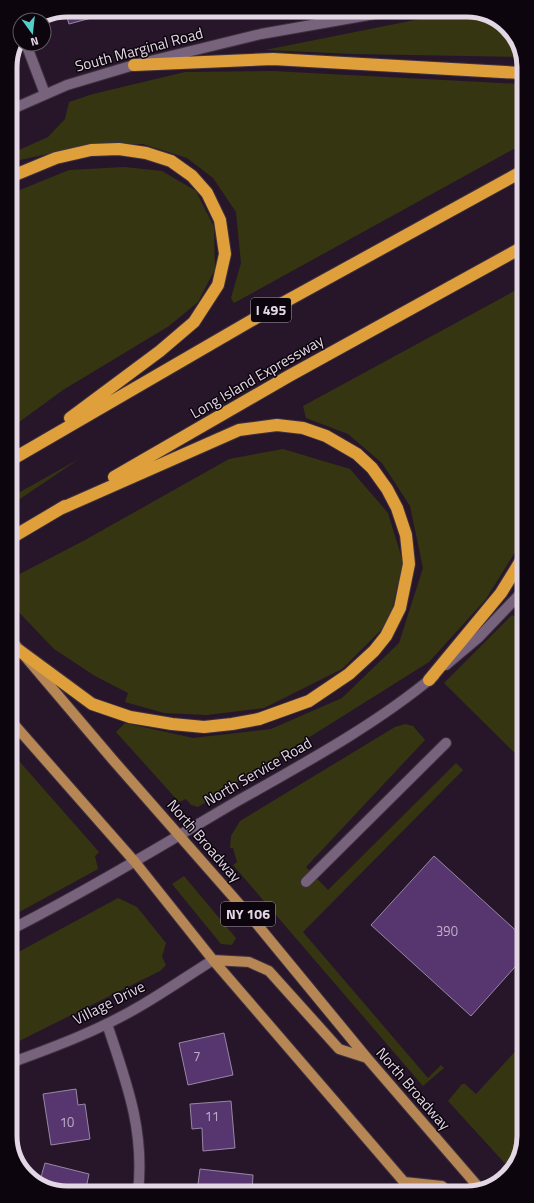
<svg xmlns="http://www.w3.org/2000/svg" width="534" height="1203" viewBox="0 0 534 1203" font-family="'Titillium Web',sans-serif">
	<style>
		.green { fill: #353611 }
		.building { fill: #573670; stroke: #9687a3 }
		.lines { fill: none; stroke-linecap: round; stroke-linejoin: round }
		.service-casing { stroke: #3e3140; stroke-width: 12 }
		.minor-casing { stroke: #3e3140; stroke-width: 12 }
		.secondary-casing { stroke: #3e3140; stroke-width: 12 }
		.primary-casing { stroke: #3e3140; stroke-width: 12 }
		.motorway-casing { stroke: #3e3140; stroke-width: 14 }
		.service { stroke: #78637c; stroke-width: 10 }
		.minor { stroke: #78637c; stroke-width: 10 }
		.secondary { stroke: #78637c; stroke-width: 10 }
		.primary { stroke: #b68754; stroke-width: 10 }
		.motorway { stroke: #df9f3a; stroke-width: 12 }
		.labels { text-anchor: middle; stroke-width: 3; stroke-linejoin: round; paint-order: stroke }
		.number-label { font-size: 13px; fill: #c0afc8 }
		.shield { fill: #0c050d; stroke: #a298a4; stroke-width: 1 }
		.shield-label { font-size: 14px; font-weight: bold; fill: #e3d7e5 }
		.street-label { font-size: 15px; fill: #e3d7e5; stroke: #0c050d }
		.rim { fill: none; stroke: #e3d7e5; stroke-width: 5 }
	</style>
	<rect width="100%" height="100%" fill="#27162a"/>
	<!-- green -->
	<path class="green" d="M 465,10 L 471,10 L 502,22 L 521,48 L 521,57 L 353,54 L 265,50 Z
		M 272,71 L 521,84 L 521,145 L 234,303 L 231,298 L 241,263 L 236,212 L 213,178 L 187,158 L 143,144 L 93,144 L 20,160 L 10,165 L 10,154 L 48,137 L 65,119 L 69,102 L 93,94 L 185,72 Z
		M 124,167 L 162,171 L 196,191 L 214,227 L 215,269 L 198,302 L 169,326 L 63,390 L 11,428 L 10,194 L 69,170 Z
		M 522,287 L 522,541 L 486,599 L 429,662 L 198,807 L 191,805 L 186,799 L 179,802 L 116,732 L 125,723 L 193,738 L 271,729 L 342,698 L 399,643 L 423,568 L 410,506 L 382,463 L 348,434 L 306,418 L 303,406 Z
		M 283,449 L 350,469 L 388,513 L 403,562 L 389,622 L 342,669 L 264,708 L 207,715 L 164,713 L 125,702 L 128,693 L 95,676 L 54,649 L 12,605 L 12,578 L 85,540 L 229,459 Z
		M 79,459 L 11,505 L 11,497 Z
		M 512,615 L 523,622 L 523,761 L 444,683 Z
		M 405,724 L 413,726 L 425,740 L 306,867 L 328,890 L 456,763 L 463,770 L 303,932 L 428,1078 L 441,1065 L 444,1068 L 423,1086 L 233,865 L 237,862 L 233,848 L 230,848 L 231,836 L 240,821 L 395,727 Z
		M 12,753 L 99,852 L 95,856 L 98,869 L 12,916 Z
		M 184,876 L 236,938 L 232,945 L 221,944 L 172,884 Z
		M 118,898 L 137,907 L 166,943 L 162,957 L 166,965 L 160,971 L 13,1044 L 13,955 Z
		M 524,1042 L 524,1136 L 514,1168 L 511,1170 L 448,1101 L 462,1084 L 465,1084 L 476,1094 Z"/>
	<!-- building -->
	<path class="building" d="M 67,10 L 105,10 L 106,14 L 69,24 L 65,11 Z
		M 434,856 L 523,937 L 523,958 L 471,1016 L 371,925 Z
		M 224,1033 L 233,1075 L 188,1085 L 179,1043 Z
		M 76,1089 L 78,1105 L 85,1104 L 90,1139 L 51,1145 L 43,1094 Z
		M 231,1101 L 235,1148 L 203,1151 L 202,1128 L 192,1129 L 190,1104 Z
		M 45,1163 L 89,1174 L 85,1193 L 63,1193 L 39,1184 Z
		M 200,1169 L 253,1175 L 252,1192 L 197,1192 Z"/>
	<g class="lines">
		<defs>
			<path id="service" d="M 306,882 L 446,743"/>
			<path id="minor" d="M 26,44 L 45,94
				M 107,1024 C 126,1081 145,1130 138,1192
				M 13,1062 C 57,1046 102,1029 142,1005 C 166,991 189,975 213,960"/>
			<path id="secondary" d="M 10,110 L 67,85 L 134,65 L 261,34 L 397,10
				M 446,665 L 478,638 L 522,592
				M 12,929 C 88,890 161,846 234,803 C 301,765 374,726 434,676"/>
			<path id="primary" d="M 12,641 L 113,760 L 256,923 L 367,1058 L 481,1190
				M 12,722 L 135,862 L 213,960 L 411,1190
				M 213,960 L 249,962 L 269,971 L 339,1049 L 367,1058
				M 404,1182 L 442,1186 L 446,1190"/>
			<path id="motorway" d="M 134,65 L 273,59 L 521,73
				M 10,177 L 56,158 L 91,150 L 119,149 L 146,153 L 171,161 L 192,176 L 207,193 L 220,220 L 225,254 L 218,285 L 194,322 L 160,351 L 70,418
				M 11,460 L 261,315 L 521,172
				M 114,477 L 289,376 L 521,248
				M 11,538 L 65,506
				M 20,651 L 92,704 L 130,717 L 172,724 L 204,727 L 232,724 L 259,719 L 309,701 L 349,674 L 374,651 L 386,636 L 400,608 L 409,564 L 406,535 L 397,508 L 387,489 L 372,468 L 357,454 L 326,436 L 303,428 L 277,425 L 239,430 L 60,509
				M 429,680 L 501,593 L 522,559"/>
		</defs>
		<!-- service casing -->
		<use href="#service" class="service-casing"/>
		<!-- minor casing -->
		<use href="#minor" class="minor-casing"/>
		<!-- secondary casing -->
		<use href="#secondary" class="secondary-casing"/>
		<!-- primary casing -->
		<use href="#primary" class="primary-casing"/>
		<!-- motorway casing -->
		<use href="#motorway" class="motorway-casing"/>
		<!-- service -->
		<use href="#service" class="service"/>
		<!-- minor -->
		<use href="#minor" class="minor"/>
		<!-- secondary -->
		<use href="#secondary" class="secondary"/>
		<!-- primary -->
		<use href="#primary" class="primary"/>
		<!-- motorway -->
		<use href="#motorway" class="motorway"/>
	</g>
	<g class="labels">
		<!-- number labels -->
		<g class="number-label">
			<text x="447" y="936">390</text>
			<text x="197" y="1061">7</text>
			<text x="212" y="1121">11</text>
			<text x="67" y="1127">10</text>
		</g>
		<!-- shield labels -->
		<g class="shield">
			<rect x="251" y="298" width="40" height="24" rx="3"/>
			<rect x="221" y="902" width="54" height="24" rx="3"/>
		</g>
		<g class="shield-label">
			<text x="271" y="315">I 495</text>
			<text x="248" y="919">NY 106</text>
		</g>
		<!-- street labels -->
		<g class="street-label">
			<text transform="translate(139 50) rotate(-15)" y="5">South Marginal Road</text>
			<text transform="translate(257 377) rotate(-30)" y="5">Long Island Expressway</text>
			<text transform="translate(258 772) rotate(-30)" y="5">North Service Road</text>
			<text transform="translate(204 841) rotate(49)" y="5">North Broadway</text>
			<text transform="translate(109 1003) rotate(-27)" y="5">Village Drive</text>
			<text transform="translate(413 1089) rotate(49)" y="5">North Broadway</text>
		</g>
	</g>
	<!-- crop -->
	<path d="M0 0H534V1203H0ZM67 17H467A50 50 0 0 1 517 67V1136A50 50 0 0 1 467 1186H67A50 50 0 0 1 17 1136V67A50 50 0 0 1 67 17Z" fill="#0c050d" fill-rule="evenodd"/>
	<path class="rim" d="M67 17H467A50 50 0 0 1 517 67V1136A50 50 0 0 1 467 1186H67A50 50 0 0 1 17 1136V67A50 50 0 0 1 67 17Z"/>
	<!-- north arrow -->
	<g transform="translate(32 32) rotate(165)"><circle r="19" fill="#0c050d" stroke="#625963"/>
	<path d="M0-3L7 15L0 10L-7 15Z" fill="#55cec5"/>
	<text y="-6" font-size="11" font-weight="bold" text-anchor="middle" fill="#e3d7e5">N</text>
	</g>
</svg>
